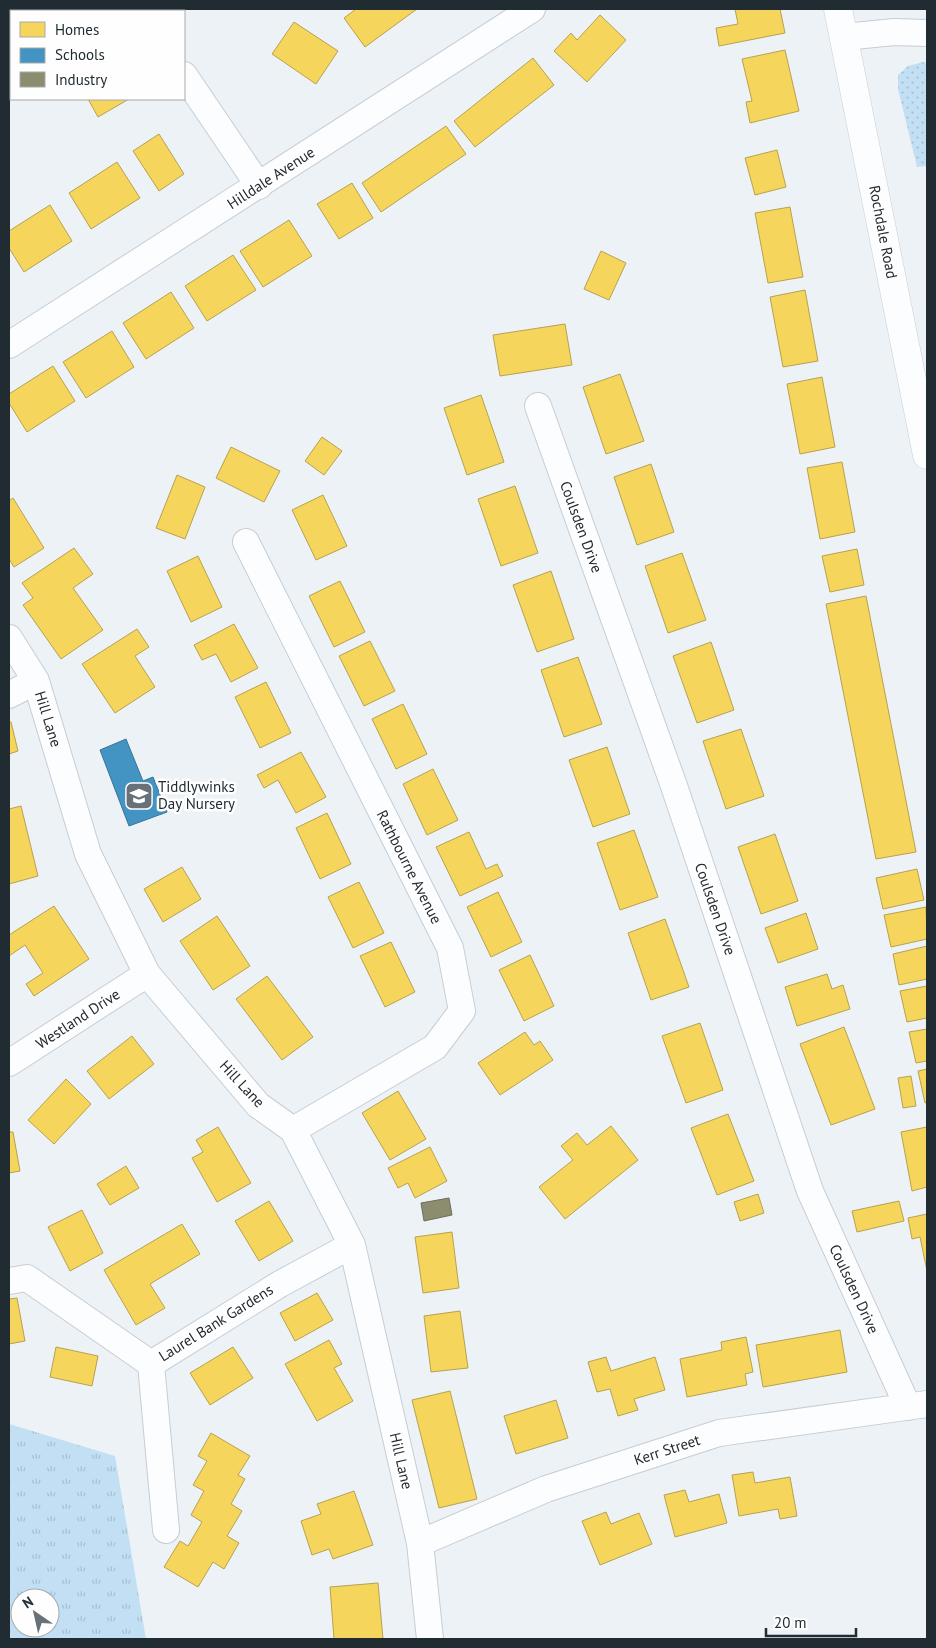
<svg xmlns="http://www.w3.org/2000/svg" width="936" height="1648" viewBox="0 0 936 1648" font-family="'PT Sans',sans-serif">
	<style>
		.grass { fill: url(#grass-dots) }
		.park { fill: url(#park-tufts); fill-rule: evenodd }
		.homes { fill: #f6d55c; stroke: #b6a24f }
		.schools { fill: #4393c3; stroke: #397498 }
		.industry { fill: #8c8c6e; stroke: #6c6f5c }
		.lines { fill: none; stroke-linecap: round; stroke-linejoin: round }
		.minor-casing { stroke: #c6cdd3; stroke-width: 28 }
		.primary-casing { stroke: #c6cdd3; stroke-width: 29 }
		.minor { stroke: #fcfdfe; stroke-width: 26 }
		.primary { stroke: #fcfdfe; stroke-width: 28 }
		.labels { text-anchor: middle; stroke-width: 5; stroke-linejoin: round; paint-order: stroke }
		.street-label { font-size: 15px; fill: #212b32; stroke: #fefefe }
		.poi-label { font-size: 15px; fill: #212b32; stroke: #fefefe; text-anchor: start }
	</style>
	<defs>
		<pattern id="grass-dots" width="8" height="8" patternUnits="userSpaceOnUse" patternTransform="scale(1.25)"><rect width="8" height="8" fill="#c3dff4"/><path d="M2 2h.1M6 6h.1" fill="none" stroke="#a7c0d2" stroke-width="1.8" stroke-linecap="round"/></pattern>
		<pattern id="park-tufts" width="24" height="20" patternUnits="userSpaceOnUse" patternTransform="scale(1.25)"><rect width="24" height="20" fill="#c3dff4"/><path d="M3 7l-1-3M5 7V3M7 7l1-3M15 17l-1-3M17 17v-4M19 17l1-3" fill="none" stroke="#a7c0d2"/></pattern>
	</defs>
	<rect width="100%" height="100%" fill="#edf2f7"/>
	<!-- grass -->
	<path class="grass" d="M 923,62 L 927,63 L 927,166 L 917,167 L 898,89 L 898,75 L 908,66 Z"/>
	<!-- park -->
	<path class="park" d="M 9,1424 L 115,1456 L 146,1639 L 9,1639 ZM 20,1598 L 50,1598 L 50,1628 L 20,1628 Z"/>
	<!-- homes -->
	<path class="homes" d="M 39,9 L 77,9 L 79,11 L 38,11 Z
		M 356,9 L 417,9 L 365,47 L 344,18 Z
		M 735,9 L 780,9 L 785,33 L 719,46 L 716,28 L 738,24 Z
		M 600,15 L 626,40 L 587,82 L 554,51 L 571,33 L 577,40 Z
		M 294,22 L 338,51 L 316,84 L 272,54 Z
		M 785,50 L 799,111 L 750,123 L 746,102 L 752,101 L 742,59 Z
		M 533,58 L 554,85 L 475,147 L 454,121 Z
		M 88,99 L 129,99 L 98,117 Z
		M 446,126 L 466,154 L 381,212 L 362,183 Z
		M 159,134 L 184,174 L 159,191 L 133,151 Z
		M 777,150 L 786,187 L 755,195 L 745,158 Z
		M 117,162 L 140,198 L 91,229 L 69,193 Z
		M 352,183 L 373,218 L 339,239 L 317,204 Z
		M 50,205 L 72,241 L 24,272 L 9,248 L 9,231 Z
		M 790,207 L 803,277 L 768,283 L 755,213 Z
		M 289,220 L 312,256 L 263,287 L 240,251 Z
		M 601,251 L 626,263 L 609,300 L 584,289 Z
		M 233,255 L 256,290 L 207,321 L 185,286 Z
		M 805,290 L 818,361 L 783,367 L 770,297 Z
		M 171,292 L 194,328 L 146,359 L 123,323 Z
		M 565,324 L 572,365 L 500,376 L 493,335 Z
		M 112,331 L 134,367 L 86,398 L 63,362 Z
		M 53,366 L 75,401 L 27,432 L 9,403 L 9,394 Z
		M 620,374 L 644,441 L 606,454 L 583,387 Z
		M 822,377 L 835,447 L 800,454 L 787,384 Z
		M 481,395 L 504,462 L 467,475 L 444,408 Z
		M 322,437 L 342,451 L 324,475 L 305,461 Z
		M 231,447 L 280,471 L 264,502 L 216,478 Z
		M 842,462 L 855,532 L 820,539 L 807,468 Z
		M 651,464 L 674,532 L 637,545 L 614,477 Z
		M 177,475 L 205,487 L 185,539 L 156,528 Z
		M 515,486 L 538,553 L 501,566 L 478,499 Z
		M 323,495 L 347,546 L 316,560 L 292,510 Z
		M 13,498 L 44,548 L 14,567 L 9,559 L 9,501 Z
		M 74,548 L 93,574 L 73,588 L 103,630 L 61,659 L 23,605 L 33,598 L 22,583 Z
		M 857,549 L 864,585 L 830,592 L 822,556 Z
		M 682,553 L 706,620 L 668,633 L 645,566 Z
		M 198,556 L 222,607 L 191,622 L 167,571 Z
		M 551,571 L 574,639 L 537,652 L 513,585 Z
		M 340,581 L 365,632 L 334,647 L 309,596 Z
		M 866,596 L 916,852 L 876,859 L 826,604 Z
		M 234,624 L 258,668 L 231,682 L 216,654 L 202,660 L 194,645 Z
		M 137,629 L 149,647 L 135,656 L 155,687 L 115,713 L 82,664 Z
		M 370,641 L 395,691 L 364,706 L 339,656 Z
		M 711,642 L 734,710 L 697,723 L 673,656 Z
		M 578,657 L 602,724 L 564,737 L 541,670 Z
		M 266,682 L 291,733 L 260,748 L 235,697 Z
		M 403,704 L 427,754 L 396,769 L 372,719 Z
		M 11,722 L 18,751 L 9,754 L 9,723 Z
		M 741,729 L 764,796 L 726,809 L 703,741 Z
		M 607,747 L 630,814 L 593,827 L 569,760 Z
		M 301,752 L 326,797 L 296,813 L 278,780 L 264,788 L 257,775 Z
		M 433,769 L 458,820 L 427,835 L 403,784 Z
		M 21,806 L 38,876 L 9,884 L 9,809 Z
		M 327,813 L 351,864 L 320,879 L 296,828 Z
		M 634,830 L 658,897 L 620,910 L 597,843 Z
		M 469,832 L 486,869 L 497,864 L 503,876 L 460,896 L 436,847 Z
		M 775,834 L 798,901 L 761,914 L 738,847 Z
		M 182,867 L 201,899 L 163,922 L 144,889 Z
		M 917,869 L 924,900 L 883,909 L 876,878 Z
		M 359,882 L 384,933 L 353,948 L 328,897 Z
		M 498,892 L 522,942 L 491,957 L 467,907 Z
		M 54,906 L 89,959 L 34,996 L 26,984 L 43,973 L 25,945 L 9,956 L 9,935 Z
		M 926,907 L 927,939 L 891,947 L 884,915 Z
		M 806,913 L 818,949 L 778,963 L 765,928 Z
		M 217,916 L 250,966 L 213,990 L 180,941 Z
		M 665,919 L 689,987 L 651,1000 L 628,933 Z
		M 391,942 L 415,992 L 385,1007 L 360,956 Z
		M 927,946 L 927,979 L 899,985 L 893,954 Z
		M 530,955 L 554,1006 L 524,1021 L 499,970 Z
		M 827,974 L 832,989 L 843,985 L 850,1009 L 797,1026 L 785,987 Z
		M 267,976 L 313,1037 L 282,1060 L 236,999 Z
		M 927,986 L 927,1018 L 907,1022 L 900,991 Z
		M 700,1023 L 723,1090 L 686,1103 L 662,1036 Z
		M 844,1027 L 875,1109 L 831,1125 L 800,1044 Z
		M 927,1029 L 927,1061 L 916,1063 L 909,1032 Z
		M 525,1032 L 534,1045 L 540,1041 L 553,1060 L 500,1095 L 478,1063 Z
		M 132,1036 L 154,1064 L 109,1099 L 87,1071 Z
		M 927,1069 L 927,1102 L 925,1103 L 918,1071 Z
		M 911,1076 L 916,1106 L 903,1108 L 898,1078 Z
		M 66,1079 L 91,1104 L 54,1144 L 28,1120 Z
		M 398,1091 L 426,1139 L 390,1160 L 362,1113 Z
		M 728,1114 L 754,1181 L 717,1195 L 691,1128 Z
		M 611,1126 L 638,1160 L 565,1219 L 539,1187 L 573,1160 L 561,1146 L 577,1133 L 587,1145 Z
		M 218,1127 L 251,1183 L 217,1202 L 192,1158 L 203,1152 L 196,1140 Z
		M 927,1127 L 927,1187 L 912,1191 L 901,1132 Z
		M 9,1132 L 13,1132 L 20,1171 L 9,1173 Z
		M 430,1147 L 447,1181 L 415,1198 L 408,1183 L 398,1188 L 388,1168 Z
		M 126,1166 L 139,1188 L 110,1205 L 97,1184 Z
		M 758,1194 L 764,1213 L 740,1221 L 734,1202 Z
		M 269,1201 L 293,1241 L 259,1261 L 235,1221 Z
		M 899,1201 L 904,1221 L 857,1232 L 852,1211 Z
		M 82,1210 L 103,1253 L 70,1271 L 48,1227 Z
		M 927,1214 L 927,1271 L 920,1237 L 912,1239 L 908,1218 Z
		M 182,1224 L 200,1254 L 150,1284 L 165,1308 L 136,1325 L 104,1270 Z
		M 452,1232 L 459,1288 L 423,1293 L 415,1237 Z
		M 317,1293 L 333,1320 L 295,1341 L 280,1313 Z
		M 17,1298 L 25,1341 L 9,1344 L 9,1299 Z
		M 460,1311 L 468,1368 L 431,1372 L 424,1316 Z
		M 840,1330 L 847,1372 L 763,1387 L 756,1345 Z
		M 746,1337 L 753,1372 L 745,1374 L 747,1385 L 687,1397 L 680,1359 L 722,1350 L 721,1342 Z
		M 329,1340 L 342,1364 L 334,1368 L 353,1401 L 317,1421 L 285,1364 Z
		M 56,1347 L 98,1356 L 92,1386 L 50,1377 Z
		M 233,1347 L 253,1378 L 210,1405 L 190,1373 Z
		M 606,1357 L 611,1371 L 655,1357 L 665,1390 L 634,1399 L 638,1410 L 618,1416 L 610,1389 L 597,1392 L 588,1362 Z
		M 450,1391 L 477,1499 L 439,1508 L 412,1400 Z
		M 556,1400 L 568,1438 L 516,1454 L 504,1416 Z
		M 211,1433 L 250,1456 L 238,1475 L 245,1479 L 231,1504 L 242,1511 L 227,1536 L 239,1543 L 224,1569 L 213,1562 L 198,1587 L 164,1567 L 180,1541 L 188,1546 L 202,1522 L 191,1515 L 204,1491 L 193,1485 L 207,1461 L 198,1456 Z
		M 753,1472 L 755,1483 L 790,1477 L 797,1516 L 780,1519 L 778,1509 L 739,1516 L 732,1475 Z
		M 685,1490 L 689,1502 L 719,1494 L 727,1523 L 675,1537 L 664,1495 Z
		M 354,1491 L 373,1545 L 333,1559 L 329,1549 L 312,1555 L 301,1521 L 321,1514 L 317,1504 Z
		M 606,1512 L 611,1524 L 639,1513 L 652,1544 L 600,1565 L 582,1521 Z
		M 378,1583 L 383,1639 L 334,1639 L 330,1587 Z"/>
	<!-- schools -->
	<path class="schools" d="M 126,739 L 143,781 L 153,777 L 167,812 L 129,826 L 100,750 Z"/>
	<!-- industry -->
	<path class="industry" d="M 449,1198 L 452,1215 L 424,1221 L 421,1203 Z"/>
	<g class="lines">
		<defs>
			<path id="minor" d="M 139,9 L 141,11
				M 844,37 L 894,32 L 927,33
				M 184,75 L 259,186
				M 9,345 L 532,9
				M 538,406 L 674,786 L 810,1191 L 908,1407
				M 246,542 L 450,948 L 462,1011 L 435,1047 L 293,1130
				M 9,638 L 36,681 L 88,854 L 147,974 L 258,1105 L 293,1130 L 352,1245 L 420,1543 L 430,1639
				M 9,695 L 36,681
				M 9,1063 L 147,974
				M 9,1281 L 27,1278 L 151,1364 L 280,1284 L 352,1245
				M 151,1364 L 166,1530
				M 420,1543 L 546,1489 L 719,1433 L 927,1404"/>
			<path id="primary" d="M 838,9 L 927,455"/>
		</defs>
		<!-- minor casing -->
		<use href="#minor" class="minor-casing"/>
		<!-- primary casing -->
		<use href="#primary" class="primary-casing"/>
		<!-- minor -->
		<use href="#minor" class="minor"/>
		<!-- primary -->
		<use href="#primary" class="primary"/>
	</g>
	<!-- icons -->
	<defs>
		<symbol id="school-square" viewBox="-11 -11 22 22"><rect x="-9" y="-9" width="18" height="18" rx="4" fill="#687177" stroke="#fefefe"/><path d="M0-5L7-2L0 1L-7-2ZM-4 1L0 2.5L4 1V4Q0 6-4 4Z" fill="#fff"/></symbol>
	</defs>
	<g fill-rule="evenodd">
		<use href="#school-square" x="123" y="780" width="32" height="32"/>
	</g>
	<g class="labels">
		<!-- street labels -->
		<g class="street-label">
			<text transform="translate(271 178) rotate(-33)" y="5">Hilldale Avenue</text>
			<text transform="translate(883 232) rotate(79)" y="5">Rochdale Road</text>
			<text transform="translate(581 527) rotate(70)" y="5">Coulsden Drive</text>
			<text transform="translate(48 719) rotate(73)" y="5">Hill Lane</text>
			<text transform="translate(409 867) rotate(63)" y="5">Rathbourne Avenue</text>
			<text transform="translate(715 909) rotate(71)" y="5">Coulsden Drive</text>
			<text transform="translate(78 1019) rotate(-33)" y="5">Westland Drive</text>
			<text transform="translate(242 1084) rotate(47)" y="5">Hill Lane</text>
			<text transform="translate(854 1289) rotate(65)" y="5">Coulsden Drive</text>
			<text transform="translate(216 1323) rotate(-32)" y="5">Laurel Bank Gardens</text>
			<text transform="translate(667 1450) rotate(-18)" y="5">Kerr Street</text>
			<text transform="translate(401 1461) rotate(77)" y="5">Hill Lane</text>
		</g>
		<!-- poi labels -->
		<g class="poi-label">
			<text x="158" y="792">Tiddlywinks<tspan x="158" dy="17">Day Nursery</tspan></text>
		</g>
	</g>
	<!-- border -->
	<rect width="936" height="1648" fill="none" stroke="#212b32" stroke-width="20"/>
	<!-- legend -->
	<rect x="10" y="10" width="175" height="90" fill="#fefefe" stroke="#a6aaac"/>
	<rect x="20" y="22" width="25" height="15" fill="#f6d55c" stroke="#a6aaac"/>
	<text x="55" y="35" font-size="15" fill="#212b32">Homes</text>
	<rect x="20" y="48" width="25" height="15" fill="#4393c3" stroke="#a6aaac"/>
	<text x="55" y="60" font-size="15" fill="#212b32">Schools</text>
	<rect x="20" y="72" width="25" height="15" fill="#8c8c6e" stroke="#a6aaac"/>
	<text x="55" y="85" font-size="15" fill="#212b32">Industry</text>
	<!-- north arrow -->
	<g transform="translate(35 1613) rotate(326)"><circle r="24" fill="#fefefe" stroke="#a6aaac"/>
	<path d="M0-4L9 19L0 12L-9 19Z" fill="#687177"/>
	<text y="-8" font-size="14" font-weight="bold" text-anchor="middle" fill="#212b32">N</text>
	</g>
	<!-- scale -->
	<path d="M766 1628v8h90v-8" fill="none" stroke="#212b32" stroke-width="2.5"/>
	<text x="774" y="1628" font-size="15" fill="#212b32" stroke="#fefefe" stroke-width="4" paint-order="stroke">20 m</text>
</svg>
